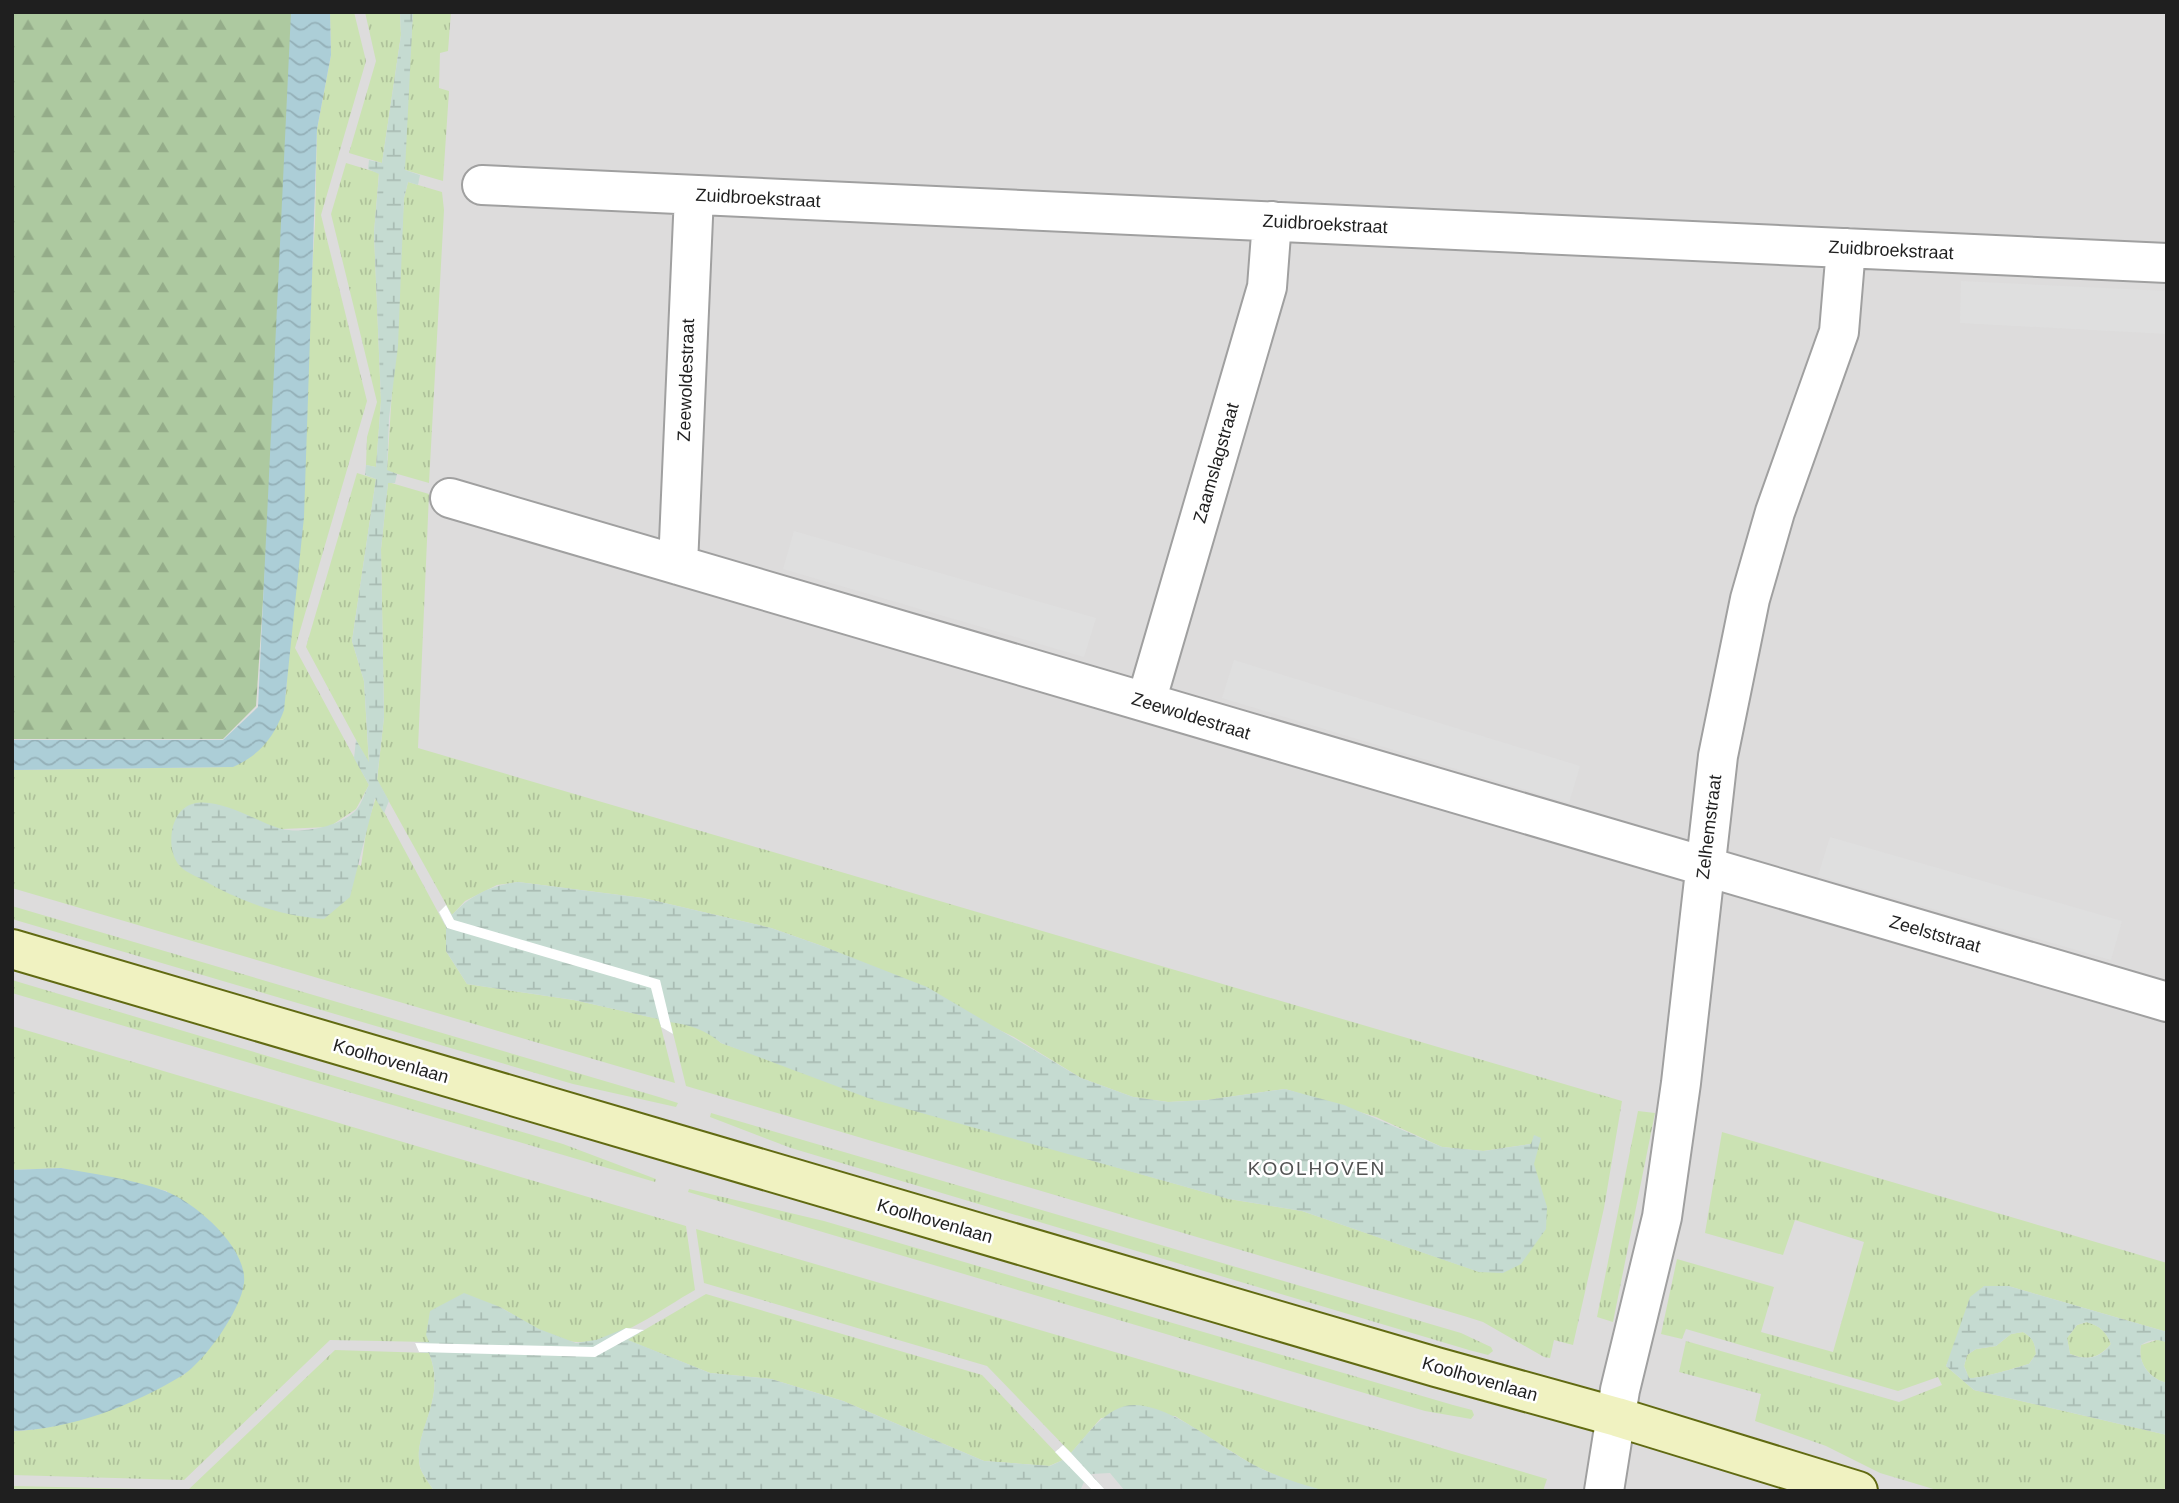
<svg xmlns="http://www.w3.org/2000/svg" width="2179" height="1503" viewBox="0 0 2179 1503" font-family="Helvetica,sans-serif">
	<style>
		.residential { fill: #dddcdc }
		.grass { fill: url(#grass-tufts) }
		.forest { fill: url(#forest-firs) }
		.wetland { fill: url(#wetland-marsh); fill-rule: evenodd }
		.parking { fill: #dfdfdf }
		.water { fill: url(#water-waves) }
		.pier { fill: #fff }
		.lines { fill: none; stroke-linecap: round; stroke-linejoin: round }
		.street-casing { stroke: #a0a0a0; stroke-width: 42 }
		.secondary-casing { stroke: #616a12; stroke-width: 42 }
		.street { stroke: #fff; stroke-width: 38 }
		.secondary { stroke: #f0f2c1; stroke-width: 38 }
		.labels { text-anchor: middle; stroke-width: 5; stroke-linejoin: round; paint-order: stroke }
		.street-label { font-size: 18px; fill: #1f1f1f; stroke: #fff }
		.neighbourhood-label { font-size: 19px; letter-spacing: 2px; fill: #525252; stroke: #fff }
	</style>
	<defs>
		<pattern id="grass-tufts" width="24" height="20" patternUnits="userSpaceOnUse" patternTransform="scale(1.75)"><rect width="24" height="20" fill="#cbe2b3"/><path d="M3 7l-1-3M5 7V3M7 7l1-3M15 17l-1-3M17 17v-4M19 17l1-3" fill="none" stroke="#aec19a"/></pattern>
		<pattern id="forest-firs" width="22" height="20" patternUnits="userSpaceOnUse" patternTransform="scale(1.75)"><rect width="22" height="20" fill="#adc9a0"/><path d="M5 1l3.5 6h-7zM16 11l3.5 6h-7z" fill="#94ac89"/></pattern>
		<pattern id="wetland-marsh" width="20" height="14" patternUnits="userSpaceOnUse" patternTransform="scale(1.75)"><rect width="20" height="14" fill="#c5dbd1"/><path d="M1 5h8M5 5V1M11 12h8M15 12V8" fill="none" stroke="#a9bcb3"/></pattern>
		<pattern id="water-waves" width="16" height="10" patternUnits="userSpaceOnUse" patternTransform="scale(1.75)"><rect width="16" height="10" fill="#acced7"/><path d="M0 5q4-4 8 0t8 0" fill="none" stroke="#94b0b8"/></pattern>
	</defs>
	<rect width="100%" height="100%" fill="#efece6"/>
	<!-- residential -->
	<path class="residential" d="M 12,12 L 2167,12 L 2167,1491 L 12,1491 Z"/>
	<!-- grass -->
	<path class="grass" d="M 330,12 L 354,12 L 366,61 L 321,215 L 367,401 L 295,648 L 369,785 L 356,809 L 329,827 L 282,829 L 244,811 L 361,866 L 367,826 L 376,797 L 446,927 L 446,951 L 467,984 L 574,1000 L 659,1019 L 675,1083 L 12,888 L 12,770 L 233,767 L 286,694 L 315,224 L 317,129 L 331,55 Z
		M 365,12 L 400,12 L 401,35 L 382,163 L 349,153 L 376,61 Z
		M 413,12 L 451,12 L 448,51 L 440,53 L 439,88 L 449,91 L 443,181 L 405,170 L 404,141 Z
		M 346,163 L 379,173 L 374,233 L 381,401 L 376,467 L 366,465 L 367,437 L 377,402 L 331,214 Z
		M 408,182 L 442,192 L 444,210 L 429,483 L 387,471 L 404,198 Z
		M 357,473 L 376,479 L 352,641 L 364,681 L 369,764 L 306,647 Z
		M 388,482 L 429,494 L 418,748 L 1622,1101 L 1604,1208 L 1573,1345 L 1554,1340 L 1550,1358 L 1544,1357 L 1483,1322 L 1464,1316 L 686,1086 L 670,1021 L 688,1024 L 710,1033 L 721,1043 L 776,1062 L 1084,1158 L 1229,1199 L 1302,1211 L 1480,1272 L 1535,1174 L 1531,1144 L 1483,1151 L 1442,1147 L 1376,1117 L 1285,1089 L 1207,1100 L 1168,1102 L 1133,1097 L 1081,1078 L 1014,1037 L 825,947 L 771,928 L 643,898 L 518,882 L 497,885 L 465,901 L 452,915 L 377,780 L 384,717 L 381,549 Z
		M 12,906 L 659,1097 L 678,1103 L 676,1107 L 573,1084 L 12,919 Z
		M 12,980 L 563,1144 L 656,1179 L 655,1182 L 12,993 Z
		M 12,1026 L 686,1226 L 695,1290 C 661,1309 619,1343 578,1342 C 552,1342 522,1319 500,1307 L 429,1342 L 330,1340 L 184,1480 L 12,1475 L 12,1431 C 74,1430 130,1400 185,1374 L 167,1191 L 61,1168 L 12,1170 Z
		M 1638,1111 L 1655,1113 L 1613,1322 L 1597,1317 Z
		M 711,1113 L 1461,1333 L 1491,1347 L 1493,1351 L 1488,1355 L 1469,1350 L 791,1148 L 710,1117 Z
		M 1722,1132 L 2167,1263 L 2167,1332 L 2008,1286 L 1984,1286 L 1946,1366 L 1974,1390 L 2167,1435 L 2167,1491 L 1940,1491 L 1880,1473 L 1826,1446 L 1755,1421 L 1761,1394 L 1679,1372 L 1686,1341 L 1899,1402 L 1942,1385 L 1938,1377 L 1898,1391 L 1686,1329 L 1682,1339 L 1661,1334 L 1677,1259 L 1774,1287 L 1761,1332 L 1833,1352 L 1864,1242 L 1795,1220 L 1783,1255 L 1705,1233 Z
		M 689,1189 L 824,1221 L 1453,1405 L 1472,1410 L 1474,1415 L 1471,1419 L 1425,1411 L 688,1192 Z
		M 696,1229 L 1547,1479 L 1543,1491 L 1325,1491 L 1293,1483 L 1253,1465 L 1175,1416 L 1101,1418 L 1071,1453 L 987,1366 L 704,1283 Z
		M 706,1294 L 982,1375 L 1063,1460 L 1049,1466 L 984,1461 L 843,1401 L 771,1379 L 710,1373 L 627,1340 Z
		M 2087,1322 C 2100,1326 2106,1331 2111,1344 C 2099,1358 2088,1361 2070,1354 L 2067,1338 L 2077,1325 Z
		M 2023,1332 C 2033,1338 2035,1342 2036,1354 L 2029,1364 C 2014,1368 1982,1379 1969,1378 L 1964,1366 L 1967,1355 L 1976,1349 L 1996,1346 L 2011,1334 Z
		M 2160,1339 L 2167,1343 L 2167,1383 C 2149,1379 2137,1362 2141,1345 Z
		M 335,1350 L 429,1353 C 448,1401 412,1432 420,1467 C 422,1474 430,1484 434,1491 L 12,1491 L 12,1486 L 188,1490 Z"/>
	<!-- forest -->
	<path class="forest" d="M 12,12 L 302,12 L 256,706 L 223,739 L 12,739 Z"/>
	<!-- wetland -->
	<path class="wetland" d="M 400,12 L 413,12 L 405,170 L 420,175 L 418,185 L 408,182 L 404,198 L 398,346 L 389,418 L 387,470 L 397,474 L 395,483 L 388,483 L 381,549 L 384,717 L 377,779 L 389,801 L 384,813 L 375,798 L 350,897 L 324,919 C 281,916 241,902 203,880 C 196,876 185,872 180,866 C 172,857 170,844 172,831 C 184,772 253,822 282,829 C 303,834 343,826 357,809 C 362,803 365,792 369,785 L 354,758 L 356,740 L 369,762 L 364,681 L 352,641 L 376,479 L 365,475 L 366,465 L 376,467 L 381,401 L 374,233 L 379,174 L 368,169 L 369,160 L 382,163 L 401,35 Z
		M 518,882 L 643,898 L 771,928 L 825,947 L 927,987 L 1081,1078 L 1133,1097 L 1168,1102 L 1207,1100 L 1285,1089 L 1344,1105 L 1442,1147 L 1484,1151 L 1531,1144 L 1534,1135 L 1541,1138 L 1534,1164 L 1547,1207 L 1546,1229 L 1521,1264 L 1503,1273 L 1479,1272 L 1302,1211 L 1229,1199 L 868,1098 L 721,1043 C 706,1030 690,1025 670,1022 L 673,1034 L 661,1027 L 658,1019 L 574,1000 L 467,984 L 446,951 L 446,927 L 439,912 L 446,905 L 452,915 C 470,895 492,885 518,882 Z
		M 1984,1286 L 2008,1286 L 2167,1332 L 2167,1343 C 2157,1338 2150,1340 2141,1345 C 2137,1362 2149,1379 2167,1383 L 2167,1435 L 1974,1390 L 1946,1366 L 1970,1297 ZM 2086,1322 C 2100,1326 2106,1331 2111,1344 C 2099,1359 2087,1361 2070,1354 L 2067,1338 L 2077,1325 ZM 2023,1332 C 2033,1338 2035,1343 2036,1354 L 2029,1364 C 2015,1368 1981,1379 1969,1378 L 1964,1366 L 1967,1355 L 1976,1349 L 1996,1346 L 2011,1334 Z
		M 464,1293 L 500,1307 L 539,1329 L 576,1343 L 596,1340 L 626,1328 L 644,1330 L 628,1340 L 710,1373 L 771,1379 L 843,1401 L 984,1461 L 1050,1466 L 1063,1460 L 1055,1452 L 1063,1445 L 1071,1453 C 1087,1435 1107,1405 1134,1405 C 1172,1405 1221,1448 1254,1465 C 1277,1477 1300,1484 1325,1491 L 1125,1491 L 1110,1473 L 1091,1474 L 1106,1491 L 1093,1491 L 1084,1482 L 1080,1491 L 434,1491 C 430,1484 422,1474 420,1467 C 412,1431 448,1401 429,1353 L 419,1352 L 415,1343 L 429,1342 L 426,1335 L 430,1311 Z"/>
	<!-- parking -->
	<path class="parking" d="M 1961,281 L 2167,291 L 2167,334 L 1960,323 Z
		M 794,531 L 1096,618 L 1084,657 L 783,569 Z
		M 1234,660 L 1580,766 L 1569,803 L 1222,698 Z
		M 1830,837 L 2122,921 L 2111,960 L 1818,876 Z"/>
	<!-- water -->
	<path class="water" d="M 291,12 L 330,12 L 331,55 L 317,129 L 304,517 L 284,710 C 274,737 260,755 233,767 L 12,770 L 12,740 L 223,740 L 258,707 Z
		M 61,1168 C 95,1174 132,1179 165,1191 C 195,1202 248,1248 244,1283 C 241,1310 205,1361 183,1375 C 134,1405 70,1430 12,1431 L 12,1170 Z"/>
	<!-- pier -->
	<path class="pier" d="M 446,905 L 454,920 L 660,980 L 673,1034 L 661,1027 L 651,988 L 447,928 L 439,912 Z
		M 626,1328 L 644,1330 L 595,1357 L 419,1352 L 415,1343 L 593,1347 Z
		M 1063,1445 L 1071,1453 L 1106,1491 L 1093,1491 L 1055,1452 Z"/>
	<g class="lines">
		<defs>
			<path id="street" d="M 482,185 L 2167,263
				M 450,498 L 2167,1002
				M 678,565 L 694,195
				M 1146,702 L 1267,287 L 1272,221
				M 1604,1491 L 1620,1390 L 1662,1217 L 1681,1083 L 1718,756 L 1750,599 L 1775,512 L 1839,332 L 1846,248"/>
			<path id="secondary" d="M 12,949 L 1436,1367 L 1617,1417 L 1858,1491"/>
		</defs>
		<!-- street casing -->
		<use href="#street" class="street-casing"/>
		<!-- secondary casing -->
		<use href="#secondary" class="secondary-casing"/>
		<!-- street -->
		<use href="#street" class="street"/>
		<!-- secondary -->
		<use href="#secondary" class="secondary"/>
	</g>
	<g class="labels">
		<!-- street labels -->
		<g class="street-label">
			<text transform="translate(758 198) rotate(3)" y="6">Zuidbroekstraat</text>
			<text transform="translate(1325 224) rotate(3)" y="6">Zuidbroekstraat</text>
			<text transform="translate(1891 250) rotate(3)" y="6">Zuidbroekstraat</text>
			<text transform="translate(686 380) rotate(-88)" y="6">Zeewoldestraat</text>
			<text transform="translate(1216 463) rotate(-74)" y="6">Zaamslagstraat</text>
			<text transform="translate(1191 716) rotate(17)" y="6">Zeewoldestraat</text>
			<text transform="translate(1709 827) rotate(-83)" y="6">Zelhemstraat</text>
			<text transform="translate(1935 934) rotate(16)" y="6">Zeelststraat</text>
			<text transform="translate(391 1061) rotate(16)" y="6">Koolhovenlaan</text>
			<text transform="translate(935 1221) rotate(16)" y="6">Koolhovenlaan</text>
			<text transform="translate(1480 1379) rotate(16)" y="6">Koolhovenlaan</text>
		</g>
		<!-- neighbourhood labels -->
		<g class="neighbourhood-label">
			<text x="1317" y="1175">KOOLHOVEN</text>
		</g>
	</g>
	<!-- border -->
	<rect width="2179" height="1503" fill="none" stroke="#1f1f1f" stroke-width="28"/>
</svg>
